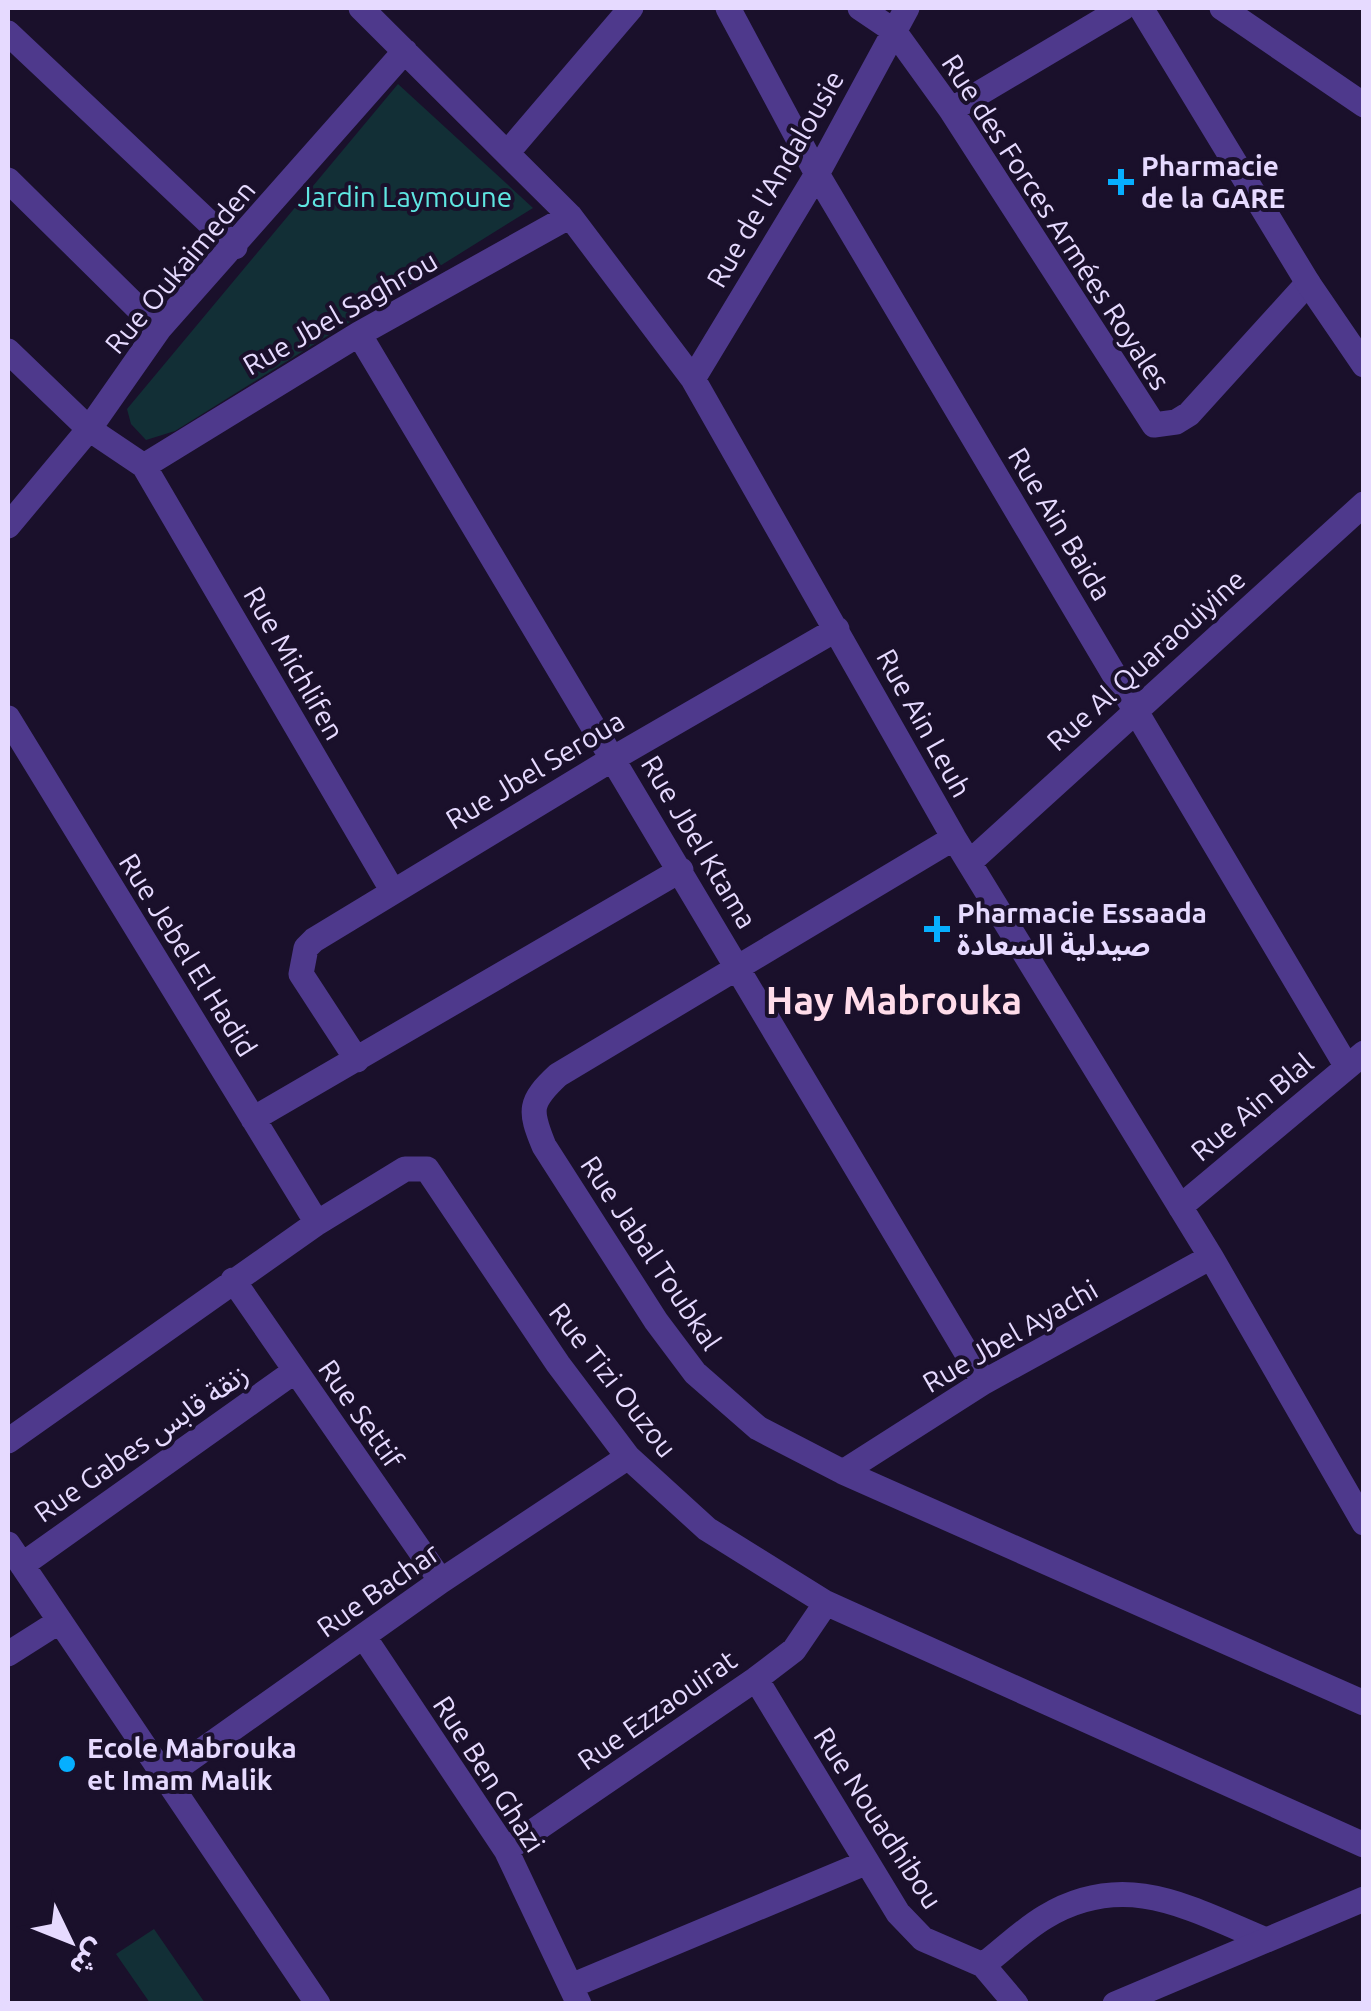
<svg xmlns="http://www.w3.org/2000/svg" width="1371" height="2011" viewBox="0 0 1371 2011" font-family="Ubuntu,'Noto Sans Arabic',sans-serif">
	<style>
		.green { fill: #122f36 }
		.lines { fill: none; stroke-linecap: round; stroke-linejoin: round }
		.minor { stroke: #4e398c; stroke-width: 25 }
		.tertiary { stroke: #4e398c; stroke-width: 25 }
		.poi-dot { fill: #06afff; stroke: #1a102b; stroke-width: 4 }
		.labels { text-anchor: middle; stroke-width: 8; stroke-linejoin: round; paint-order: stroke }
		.poi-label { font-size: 28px; font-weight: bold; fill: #e6daff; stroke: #1a102b; text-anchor: start }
		.street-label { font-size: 28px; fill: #e6daff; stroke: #1a102b }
		.park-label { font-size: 28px; fill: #5fe6e2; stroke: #1a102b }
		.district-label { font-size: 38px; font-weight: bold; fill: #ffdcea; stroke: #1a102b }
	</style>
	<rect width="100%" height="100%" fill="#1a102b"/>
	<!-- green -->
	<path class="green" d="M 398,84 L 533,208 L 175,431 L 146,440 L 131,424 L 127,409 Z
		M 154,1929 L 205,2003 L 150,2003 L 116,1954 Z"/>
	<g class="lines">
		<!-- minor -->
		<path class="minor" d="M 361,8 L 570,216 L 693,379 L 954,838 L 1211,1257 L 1364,1523
			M 728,8 L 817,174 L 1347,1067
			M 860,8 L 894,31 L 951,110 L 1154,425 L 1176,422 L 1189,414 L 1308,283
			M 1222,8 L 1364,105
			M 8,33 L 235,247
			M 951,110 L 1123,8
			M 508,152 L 631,8
			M 8,180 L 159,329
			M 359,334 L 984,1382
			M 8,351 L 89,429 L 144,466 L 392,890
			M 693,379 L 817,174 L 907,8
			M 144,466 L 359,334 L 570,216
			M 8,526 L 89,429 L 159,329 L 405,51
			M 8,718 L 317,1223
			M 954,838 L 558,1075 C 529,1102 529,1110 544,1146 L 656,1321 L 695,1373 L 758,1428 L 843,1472 L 1364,1703
			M 970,862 L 1364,504
			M 357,1060 L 301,974 L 306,948 L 314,940 L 614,758 L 837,629
			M 253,1119 L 681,870
			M 1180,1207 L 1364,1053
			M 233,1280 L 441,1581
			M 8,1441 L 317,1223 L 405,1169 L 427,1169 L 558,1364 L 628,1457 L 707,1529 L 826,1603 L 1364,1845
			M 843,1472 L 984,1382 L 1211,1257
			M 8,1544 L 318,2004
			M 22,1565 L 295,1371
			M 364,1637 L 506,1850 L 579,2004
			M 8,1654 L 60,1621
			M 756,1679 L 898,1913 L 923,1939 L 983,1965 L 1016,2004
			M 166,1776 L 441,1581 L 628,1457
			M 506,1850 L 756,1679 L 794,1650 L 826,1603
			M 983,1965 C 1003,1950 1023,1930 1045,1917 C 1125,1869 1189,1908 1266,1940
			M 571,1986 L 865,1863"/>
		<!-- tertiary -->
		<path class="tertiary" d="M 1141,8 L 1308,283 L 1364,365
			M 1115,2004 L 1364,1899"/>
	</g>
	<!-- markers -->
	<g class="poi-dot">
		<path d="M1116 167h10v10h10v10h-10v10h-10v-10h-10v-10h10z"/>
		<path d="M932 914h10v10h10v10h-10v10h-10v-10h-10v-10h10z"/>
		<circle cx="67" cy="1764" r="10"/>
	</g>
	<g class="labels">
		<!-- poi labels -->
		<g class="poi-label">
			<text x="1141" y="176">Pharmacie<tspan x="1141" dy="32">de la GARE</tspan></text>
			<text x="957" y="923">Pharmacie Essaada<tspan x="957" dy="32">صيدلية السعادة</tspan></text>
			<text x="87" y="1758">Ecole Mabrouka<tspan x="87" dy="32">et Imam Malik</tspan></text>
		</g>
		<!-- street labels -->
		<g class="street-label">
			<text transform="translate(775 179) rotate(-60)" y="10">Rue de l'Andalousie</text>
			<text transform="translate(1056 222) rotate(57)" y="10">Rue des Forces Armées Royales</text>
			<text transform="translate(180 267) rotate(-50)" y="10">Rue Oukaimeden</text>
			<text transform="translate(340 313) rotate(-30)" y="10">Rue Jbel Saghrou</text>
			<text transform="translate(1060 524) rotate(59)" y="10">Rue Ain Baida</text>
			<text transform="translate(1146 660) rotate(-42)" y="10">Rue Al Quaraouiyine</text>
			<text transform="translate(294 663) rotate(60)" y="10">Rue Michlifen</text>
			<text transform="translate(924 723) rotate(61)" y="10">Rue Ain Leuh</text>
			<text transform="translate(535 770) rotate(-31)" y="10">Rue Jbel Seroua</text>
			<text transform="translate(699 842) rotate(59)" y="10">Rue Jbel Ktama</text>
			<text transform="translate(188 955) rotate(58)" y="10">Rue Jebel El Hadid</text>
			<text transform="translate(1252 1107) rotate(-40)" y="10">Rue Ain Blal</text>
			<text transform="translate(651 1253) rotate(56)" y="10">Rue Jabal Toubkal</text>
			<text transform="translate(1010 1336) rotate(-30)" y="10">Rue Jbel Ayachi</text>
			<text transform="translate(613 1380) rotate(52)" y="10">Rue Tizi Ouzou</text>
			<text transform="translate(361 1414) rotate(55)" y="10">Rue Settif</text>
			<text transform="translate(141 1443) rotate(-35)" y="10">Rue Gabes زنقة قابس</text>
			<text transform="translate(378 1590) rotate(-35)" y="10">Rue Bachar</text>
			<text transform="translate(657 1710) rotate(-35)" y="10">Rue Ezzaouirat</text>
			<text transform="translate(489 1774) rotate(57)" y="10">Rue Ben Ghazi</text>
			<text transform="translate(878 1818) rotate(57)" y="10">Rue Nouadhibou</text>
		</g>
		<!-- park labels -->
		<g class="park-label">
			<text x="405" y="207">Jardin Laymoune</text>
		</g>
		<!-- district labels -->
		<g class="district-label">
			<text x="894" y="1014">Hay Mabrouka</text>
		</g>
	</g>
	<!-- border -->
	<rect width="1371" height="2011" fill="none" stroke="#e6daff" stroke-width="20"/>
	<!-- north arrow -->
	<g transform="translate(70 1941) rotate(133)" stroke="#1a102b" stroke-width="8" paint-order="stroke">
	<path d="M0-8L18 38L0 25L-18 38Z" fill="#e6daff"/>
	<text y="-15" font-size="28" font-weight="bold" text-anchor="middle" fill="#e6daff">ش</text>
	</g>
</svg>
